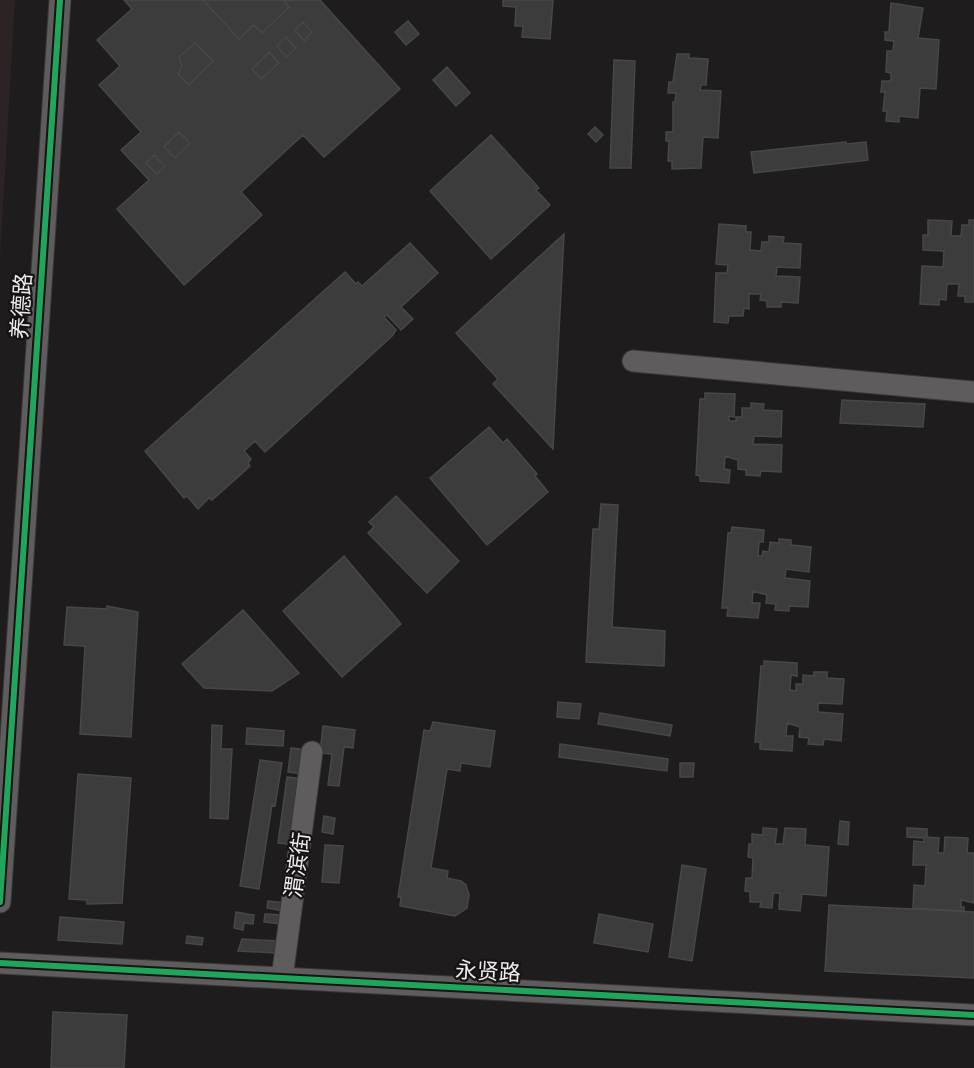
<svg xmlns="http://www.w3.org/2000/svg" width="974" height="1068" viewBox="0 0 974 1068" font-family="'Alegreya Sans','Noto Sans SC',sans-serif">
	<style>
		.built { fill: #2d2224 }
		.building { fill: #3d3c3d; stroke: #484748; stroke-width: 1.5; fill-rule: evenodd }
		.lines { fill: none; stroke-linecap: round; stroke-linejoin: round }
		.minor-casing { stroke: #3a3738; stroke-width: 23 }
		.minor { stroke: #5e5c5c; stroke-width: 21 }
		.cycleway-casing { stroke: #171213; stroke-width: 10 }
		.cycleway { stroke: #20a55d; stroke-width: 6 }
		.labels { text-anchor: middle; stroke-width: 4.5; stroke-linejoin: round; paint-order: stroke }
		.street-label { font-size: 22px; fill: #edeaea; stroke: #171213 }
	</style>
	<rect width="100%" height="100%" fill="#1f1c1d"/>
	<!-- built -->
	<path class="built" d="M 0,0 L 15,0 L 0,259 Z"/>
	<!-- building -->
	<path class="building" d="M 124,0 L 203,0 L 239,39 L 254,25 L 262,33 L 289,7 L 283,0 L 320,0 L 400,89 L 324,157 L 303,135 L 241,192 L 262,215 L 184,285 L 117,209 L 149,180 L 121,150 L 141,132 L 99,85 L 120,66 L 97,40 L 132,9 ZM 303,22 L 312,32 L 304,41 L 295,30 ZM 286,37 L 296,48 L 286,57 L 277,46 ZM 195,43 L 213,61 L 189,85 L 178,74 L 182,67 L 179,57 ZM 269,52 L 279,63 L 261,79 L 252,69 ZM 179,132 L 190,143 L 175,158 L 164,147 ZM 154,155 L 165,166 L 157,174 L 146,163 Z
		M 203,0 L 283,0 L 289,7 L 262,33 L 254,25 L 239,39 Z
		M 503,0 L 553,0 L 550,39 L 522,37 L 523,26 L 515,26 L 516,7 L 503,6 Z
		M 891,3 L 923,8 L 918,38 L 939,40 L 936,89 L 920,88 L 918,118 L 899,116 L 899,122 L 886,121 L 887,111 L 883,111 L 885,92 L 881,92 L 882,81 L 891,81 L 891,73 L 886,72 L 887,51 L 893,51 L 894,41 L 885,40 L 885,32 L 889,32 Z
		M 408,21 L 419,34 L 406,45 L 395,32 Z
		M 303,22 L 312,32 L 304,41 L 295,30 Z
		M 286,37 L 296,48 L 286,57 L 277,46 Z
		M 195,43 L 213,61 L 189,85 L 178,74 L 182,67 L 179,57 Z
		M 269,52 L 279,63 L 261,79 L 252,69 Z
		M 677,54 L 689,54 L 689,58 L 708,59 L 706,85 L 701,85 L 700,90 L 721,91 L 718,138 L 703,137 L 701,168 L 672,169 L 672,161 L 668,161 L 669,141 L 666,141 L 666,132 L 673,132 L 673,102 L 675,102 L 676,93 L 668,93 L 669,82 L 673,82 Z
		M 614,60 L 635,61 L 631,168 L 610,168 Z
		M 447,67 L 470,93 L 456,106 L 433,80 Z
		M 595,127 L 603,135 L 596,142 L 588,134 Z
		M 179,132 L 190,143 L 175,158 L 164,147 Z
		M 491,135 L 539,188 L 536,190 L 550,205 L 491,259 L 430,191 Z
		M 846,142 L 847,144 L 866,142 L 868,160 L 754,173 L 751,152 Z
		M 154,155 L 165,166 L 157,174 L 146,163 Z
		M 928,220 L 952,221 L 951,236 L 961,236 L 962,225 L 969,225 L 969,220 L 974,220 L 974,302 L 965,302 L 965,296 L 958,296 L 959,284 L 947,284 L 946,300 L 939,299 L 939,305 L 920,304 L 922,266 L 943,267 L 944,251 L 923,250 L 923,235 L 928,235 Z
		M 719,224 L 746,226 L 746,232 L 751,232 L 750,250 L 761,251 L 762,242 L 769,242 L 769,236 L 784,237 L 783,243 L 801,244 L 800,268 L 777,267 L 776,276 L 800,277 L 798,303 L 781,302 L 781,307 L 767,307 L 767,301 L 760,300 L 761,294 L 749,294 L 749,309 L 744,308 L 743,316 L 729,316 L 728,323 L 714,322 L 716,273 L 727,273 L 728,265 L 716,264 Z
		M 564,234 L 553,449 L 493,384 L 498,379 L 456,333 Z
		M 410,243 L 438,273 L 401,307 L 413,319 L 401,330 L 387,315 L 384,317 L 396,330 L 392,336 L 265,452 L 255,441 L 244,451 L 251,459 L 248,463 L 250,466 L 212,500 L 209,498 L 198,509 L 187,496 L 184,498 L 145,451 L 345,272 L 356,284 L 358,282 L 362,286 Z
		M 705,393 L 735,394 L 734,417 L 729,416 L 729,421 L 736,421 L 736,417 L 742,417 L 742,408 L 751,408 L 751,403 L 764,404 L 763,410 L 782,411 L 781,437 L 754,436 L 753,444 L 782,445 L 781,472 L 761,471 L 760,476 L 746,475 L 746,470 L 738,469 L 738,460 L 725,456 L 724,469 L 730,470 L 729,483 L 700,481 L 700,476 L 696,475 L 700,399 L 705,399 Z
		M 842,400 L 925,404 L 923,427 L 840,423 Z
		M 489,427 L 503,443 L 507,439 L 537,474 L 535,476 L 548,492 L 487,545 L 430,478 Z
		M 396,496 L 459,561 L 427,593 L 368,533 L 374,527 L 369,522 Z
		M 601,504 L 618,505 L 612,627 L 665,631 L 664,666 L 586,662 L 593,529 L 599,529 Z
		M 732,527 L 764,530 L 763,542 L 759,542 L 758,556 L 762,556 L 763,551 L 769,552 L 770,542 L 779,543 L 779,539 L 791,540 L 791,545 L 811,547 L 809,572 L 786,569 L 785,578 L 810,581 L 808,607 L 789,606 L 789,611 L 775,610 L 776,604 L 766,603 L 767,595 L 753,591 L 752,603 L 760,603 L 758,618 L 727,616 L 728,608 L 722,608 L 728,533 L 731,533 Z
		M 344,556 L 401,624 L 342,677 L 283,611 Z
		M 107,606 L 138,612 L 131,737 L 80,734 L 85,646 L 64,645 L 67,607 L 107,609 Z
		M 243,610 L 299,673 L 272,691 L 204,688 L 182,664 Z
		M 764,661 L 797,663 L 797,676 L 791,675 L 790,690 L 796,691 L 796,684 L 803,684 L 803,675 L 814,676 L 814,672 L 827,672 L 827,678 L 844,679 L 842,704 L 818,703 L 818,712 L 843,714 L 841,741 L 824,739 L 823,745 L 808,744 L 809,738 L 799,737 L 800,727 L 787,723 L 786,736 L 793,736 L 792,751 L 760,749 L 760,742 L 755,742 L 761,666 L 764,666 Z
		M 558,702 L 581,704 L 579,719 L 557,717 Z
		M 600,713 L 672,725 L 670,736 L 598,724 Z
		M 433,722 L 495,731 L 490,767 L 461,763 L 460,771 L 447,769 L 431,868 L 448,871 L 447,878 L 461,881 L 466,885 L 469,895 L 467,908 L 455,916 L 400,906 L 401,897 L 398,897 L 424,730 L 430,731 Z
		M 212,725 L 222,726 L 221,749 L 232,749 L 228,819 L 210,818 Z
		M 323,726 L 355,730 L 353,748 L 344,747 L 339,786 L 328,785 L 332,754 L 320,753 Z
		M 247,728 L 284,731 L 283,746 L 246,744 Z
		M 560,744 L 668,759 L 667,771 L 559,757 Z
		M 291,748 L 307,750 L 304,774 L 288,772 Z
		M 260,760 L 282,763 L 275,806 L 272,805 L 259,889 L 240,886 Z
		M 680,763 L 694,763 L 693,777 L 680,777 Z
		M 78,774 L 131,778 L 122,903 L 87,904 L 87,900 L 69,899 Z
		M 287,777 L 304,779 L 296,845 L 278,843 Z
		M 324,816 L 335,818 L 333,834 L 322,832 Z
		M 840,821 L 849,822 L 848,845 L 838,844 Z
		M 763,828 L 777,829 L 775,844 L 783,844 L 785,828 L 806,829 L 805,845 L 829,847 L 826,896 L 802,894 L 800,911 L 779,909 L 780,893 L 773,893 L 772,908 L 760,907 L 761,902 L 750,902 L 750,892 L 745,891 L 746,878 L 752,878 L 753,858 L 748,857 L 749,844 L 752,844 L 752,834 L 763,835 Z
		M 907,828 L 927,829 L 927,837 L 939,838 L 938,853 L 944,853 L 945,837 L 968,838 L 967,853 L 974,853 L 974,903 L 961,900 L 961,907 L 964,907 L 964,911 L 913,908 L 914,885 L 925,886 L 926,865 L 913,865 L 914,841 L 924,842 L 924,838 L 907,837 Z
		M 325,845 L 343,846 L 339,883 L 322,882 Z
		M 682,865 L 706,869 L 692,961 L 669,957 Z
		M 268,901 L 285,903 L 284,911 L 267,908 Z
		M 829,905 L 974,912 L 974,978 L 825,971 Z
		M 236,912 L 254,915 L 253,924 L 244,923 L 243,930 L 234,928 Z
		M 265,914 L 283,915 L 282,924 L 264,922 Z
		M 599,914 L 653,924 L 648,952 L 594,943 Z
		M 60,917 L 124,922 L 122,944 L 58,940 Z
		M 187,936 L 203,938 L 202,945 L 186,943 Z
		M 242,939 L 278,941 L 277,953 L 238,951 Z
		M 53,1012 L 127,1015 L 124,1068 L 51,1068 Z"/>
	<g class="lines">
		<defs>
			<path id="minor" d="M 633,361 L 974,392
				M 0,902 L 60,0
				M 0,963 L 974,1015
				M 282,978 L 312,752"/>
		</defs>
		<!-- minor casing -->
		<use href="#minor" class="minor-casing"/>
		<!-- minor -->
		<use href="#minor" class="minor"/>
		<defs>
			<path id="cycleway" d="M 0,902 L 60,0
				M 0,963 L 974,1015"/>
		</defs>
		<!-- cycleway casing -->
		<use href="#cycleway" class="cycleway-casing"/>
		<!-- cycleway -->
		<use href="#cycleway" class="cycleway"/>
	</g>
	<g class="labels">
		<!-- street labels -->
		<g class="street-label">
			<text transform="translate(21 306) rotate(-86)" y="8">养德路</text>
			<text transform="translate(297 865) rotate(-82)" y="8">渭滨街</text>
			<text transform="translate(488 971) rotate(3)" y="8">永贤路</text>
		</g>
	</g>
</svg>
